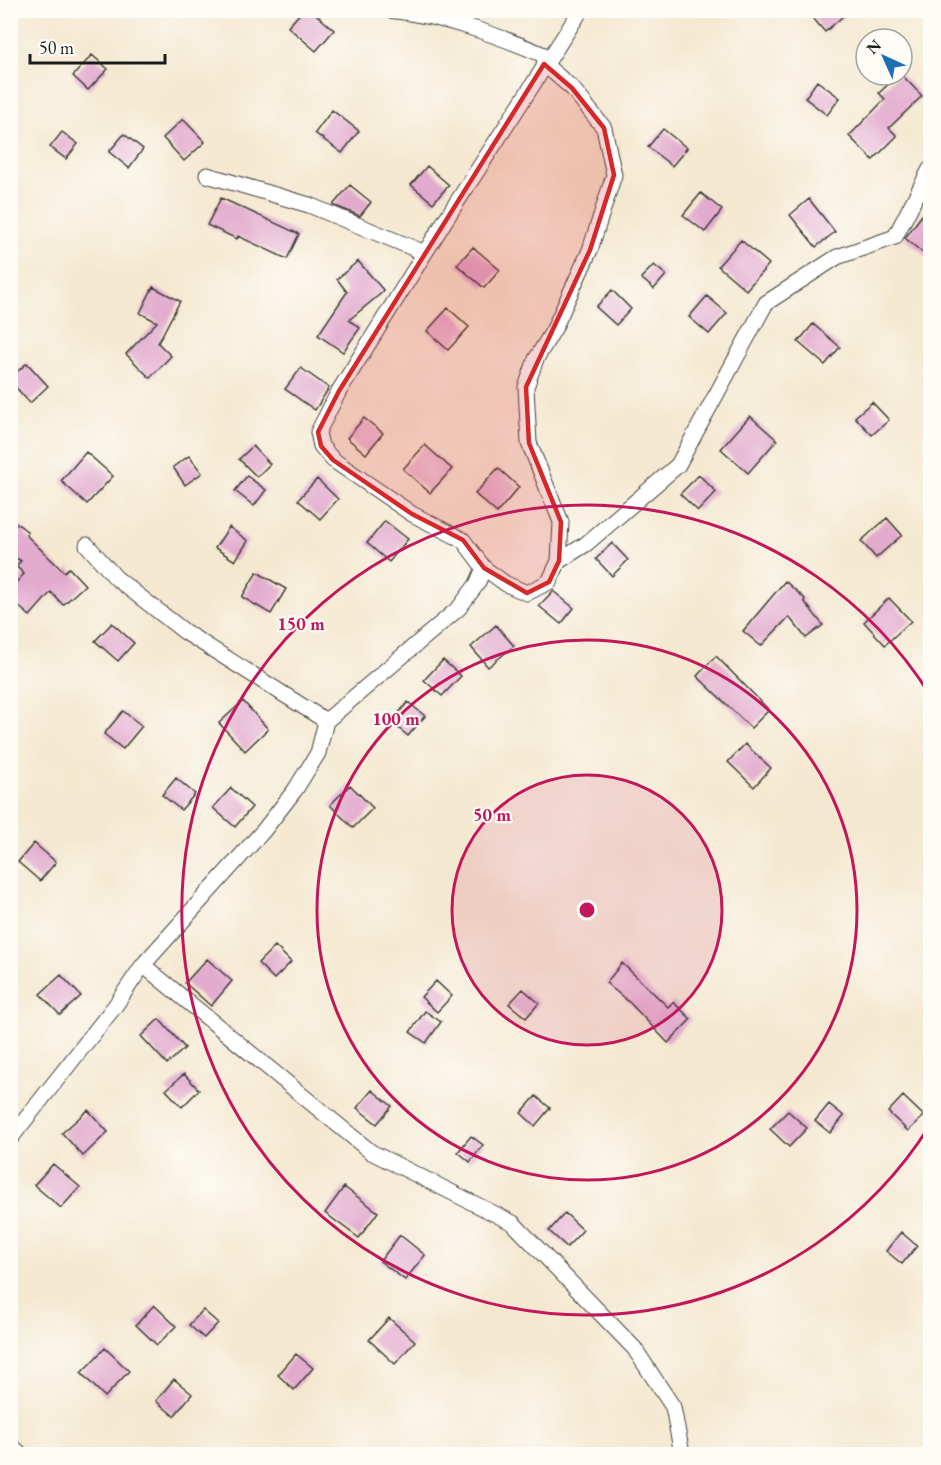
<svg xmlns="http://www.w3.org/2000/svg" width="941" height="1465" viewBox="0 0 941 1465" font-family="'EB Garamond',serif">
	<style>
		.building { fill: #e2abce }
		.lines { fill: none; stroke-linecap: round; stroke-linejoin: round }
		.minor-casing { stroke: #3c3b37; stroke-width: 17 }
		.minor { stroke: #fff; stroke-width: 15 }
		.marked { fill: #d62828; fill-opacity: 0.2; stroke: #d62828; stroke-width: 4.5; stroke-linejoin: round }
		.ring { fill: none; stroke: #c2185b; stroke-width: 3 }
		.centre { fill: #c2185b; stroke: #fdfcf7; stroke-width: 3 }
		.ring-label { font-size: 18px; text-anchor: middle; font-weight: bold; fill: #c2185b; stroke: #fdfcf7; stroke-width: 4.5; stroke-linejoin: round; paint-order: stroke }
	</style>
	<rect width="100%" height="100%" fill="#fdfcf7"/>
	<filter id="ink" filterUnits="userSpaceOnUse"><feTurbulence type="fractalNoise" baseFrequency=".0167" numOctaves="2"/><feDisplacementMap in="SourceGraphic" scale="12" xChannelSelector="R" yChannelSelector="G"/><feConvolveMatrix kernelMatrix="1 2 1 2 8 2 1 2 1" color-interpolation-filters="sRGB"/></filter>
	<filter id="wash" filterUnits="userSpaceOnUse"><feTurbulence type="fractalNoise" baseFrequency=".008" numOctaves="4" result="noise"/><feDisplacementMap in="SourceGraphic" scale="24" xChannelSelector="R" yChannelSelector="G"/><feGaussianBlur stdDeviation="1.35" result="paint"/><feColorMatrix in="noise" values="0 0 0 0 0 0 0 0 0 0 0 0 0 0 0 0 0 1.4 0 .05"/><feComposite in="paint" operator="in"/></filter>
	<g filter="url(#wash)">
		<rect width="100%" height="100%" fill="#f4e8d0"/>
		<g id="blocks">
			<!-- building -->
			<path class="building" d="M 303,10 L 311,10 L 334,30 L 316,51 L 288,27 Z
				M 806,10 L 850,10 L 825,32 Z
				M 92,55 L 108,69 L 88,90 L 73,76 Z
				M 898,75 L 902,75 L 922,96 L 889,128 L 897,136 L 873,160 L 849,136 L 885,99 L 879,93 Z
				M 817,81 L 840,98 L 827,115 L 805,98 Z
				M 332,110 L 359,131 L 342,153 L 315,133 Z
				M 183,119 L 205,142 L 184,161 L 163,138 Z
				M 663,129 L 687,148 L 672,166 L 648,147 Z
				M 62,132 L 78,144 L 66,159 L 50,147 Z
				M 124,134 L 143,149 L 129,168 L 109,152 Z
				M 427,166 L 449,185 L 433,203 L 411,185 Z
				M 350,185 L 371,202 L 360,216 L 333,205 Z
				M 701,193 L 722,210 L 705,232 L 683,215 Z
				M 221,198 L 299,234 L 287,259 L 238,236 L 237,239 L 207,225 Z
				M 809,199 L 835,232 L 816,247 L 790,215 Z
				M 922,215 L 930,222 L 930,259 L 905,238 Z
				M 741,240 L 769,264 L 746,290 L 718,266 Z
				M 473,247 L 500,270 L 484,288 L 457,265 Z
				M 358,261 L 384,291 L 349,320 L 360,328 L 343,352 L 318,335 L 347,292 L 337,279 Z
				M 654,265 L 666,275 L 654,289 L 641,278 Z
				M 153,287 L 180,301 L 158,343 L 171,356 L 150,378 L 126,354 L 157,322 L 140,313 Z
				M 612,290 L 631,309 L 616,325 L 596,307 Z
				M 707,296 L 727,313 L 709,334 L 689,317 Z
				M 448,308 L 469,327 L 448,350 L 427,331 Z
				M 813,324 L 840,347 L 825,365 L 798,342 Z
				M 27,363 L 48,386 L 30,403 L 10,381 L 10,378 Z
				M 301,368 L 329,388 L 315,410 L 285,389 Z
				M 872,402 L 889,420 L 872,435 L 855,417 Z
				M 750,416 L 777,440 L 748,473 L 721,449 Z
				M 364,418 L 383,433 L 366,454 L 347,438 Z
				M 425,445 L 452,469 L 430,493 L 403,469 Z
				M 253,446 L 270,464 L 257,477 L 239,459 Z
				M 86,452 L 113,476 L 87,504 L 61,481 Z
				M 189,456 L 202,473 L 185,485 L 173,467 Z
				M 498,468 L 519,487 L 497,513 L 475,494 Z
				M 699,475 L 716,492 L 698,511 L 680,494 Z
				M 247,476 L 266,490 L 254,506 L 235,491 Z
				M 317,479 L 338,499 L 320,519 L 298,500 Z
				M 10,518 L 28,532 L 26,535 L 64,572 L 69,568 L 85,585 L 63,605 L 51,592 L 30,616 L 10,599 L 10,589 L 24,574 L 16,566 L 21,561 L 10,554 Z
				M 887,518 L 902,535 L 876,558 L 861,541 Z
				M 385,521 L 408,539 L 389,562 L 367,543 Z
				M 229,527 L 248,541 L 235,561 L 215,548 Z
				M 612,543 L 628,560 L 612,576 L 596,559 Z
				M 257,572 L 286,589 L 271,614 L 242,597 Z
				M 785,581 L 805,599 L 804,601 L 823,625 L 806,638 L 789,617 L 761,646 L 743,631 Z
				M 553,591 L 574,608 L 561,624 L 539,606 Z
				M 889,598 L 911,621 L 885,645 L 864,622 Z
				M 112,623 L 134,643 L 118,661 L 95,641 Z
				M 496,625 L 514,646 L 488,667 L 471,647 Z
				M 716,656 L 769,710 L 751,728 L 697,676 Z
				M 443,660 L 461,676 L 442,696 L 424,680 Z
				M 243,701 L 268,729 L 245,751 L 219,723 Z
				M 408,702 L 425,716 L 408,736 L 391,722 Z
				M 123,711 L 142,726 L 123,749 L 104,734 Z
				M 745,744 L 771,768 L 754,787 L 728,762 Z
				M 176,778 L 195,794 L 181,810 L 162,795 Z
				M 350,785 L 373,808 L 353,828 L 330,805 Z
				M 231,788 L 252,807 L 235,827 L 213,808 Z
				M 34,843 L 56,862 L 40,881 L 18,862 Z
				M 275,946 L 291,962 L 274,979 L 258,963 Z
				M 207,959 L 232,981 L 211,1006 L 185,983 Z
				M 622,963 L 668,1007 L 673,1002 L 691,1019 L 668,1043 L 630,1003 L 606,983 Z
				M 61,975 L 81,996 L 60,1015 L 40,994 Z
				M 436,981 L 452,996 L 437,1012 L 421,997 Z
				M 523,989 L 539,1003 L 526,1018 L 509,1004 Z
				M 425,1011 L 441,1022 L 426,1043 L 410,1032 Z
				M 159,1019 L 185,1048 L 167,1064 L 141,1036 Z
				M 184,1074 L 199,1090 L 182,1107 L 166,1090 Z
				M 372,1090 L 392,1106 L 377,1124 L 357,1108 Z
				M 536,1096 L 550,1108 L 535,1126 L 521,1113 Z
				M 903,1096 L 924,1116 L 908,1131 L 888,1112 Z
				M 829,1104 L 844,1116 L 830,1133 L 815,1121 Z
				M 88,1110 L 108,1132 L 83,1156 L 62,1133 Z
				M 788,1111 L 807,1128 L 789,1147 L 770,1129 Z
				M 471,1136 L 483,1145 L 470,1162 L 458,1152 Z
				M 53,1164 L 80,1187 L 61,1208 L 34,1185 Z
				M 344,1187 L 378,1212 L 359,1238 L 325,1213 Z
				M 565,1213 L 583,1230 L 567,1247 L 549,1231 Z
				M 901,1232 L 917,1246 L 902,1264 L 886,1251 Z
				M 400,1235 L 425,1255 L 405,1280 L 380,1261 Z
				M 154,1305 L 176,1326 L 157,1345 L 136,1325 Z
				M 203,1310 L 218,1323 L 204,1338 L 189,1325 Z
				M 389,1318 L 415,1341 L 395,1364 L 369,1340 Z
				M 105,1348 L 129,1371 L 105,1397 L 81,1373 Z
				M 296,1354 L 313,1368 L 294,1390 L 278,1375 Z
				M 174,1379 L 192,1394 L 174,1416 L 156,1401 Z"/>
		</g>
	</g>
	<g filter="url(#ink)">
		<use href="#blocks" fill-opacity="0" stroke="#3c3b37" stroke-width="1.5"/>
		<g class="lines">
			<defs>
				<path id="minor" d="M 389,10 C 445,16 497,35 549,57
					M 207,175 L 309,205 L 425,253
					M 87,545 L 116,578 L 185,632 L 326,721
					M 559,561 L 586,544 L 678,465 L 766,303 L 837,257 L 895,237 L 930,169
					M 484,568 L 506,584 L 527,593 L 549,582 L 559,561 L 561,522 L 529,443 L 526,387 L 536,359 L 554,329 L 590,250 L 614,175 L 604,128 L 572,88 L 544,64
					M 143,965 L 371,1152 L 513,1223 L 634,1348 L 673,1407 L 682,1454
					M 10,1139 L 115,1006 L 143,965 L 264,830 L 295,790 L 318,753 L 326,721 L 459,608 L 477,584 L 484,568 L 463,540 L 412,514 L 333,460 L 321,446 L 318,432 L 339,391 L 446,219 L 581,10
					M 10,1445 L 21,1454"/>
			</defs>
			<!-- minor casing -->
			<use href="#minor" class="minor-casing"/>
			<!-- minor -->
			<use href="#minor" class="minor"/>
		</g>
	</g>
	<!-- marked area -->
	<path class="marked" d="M 544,64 L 572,88 L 604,128 L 614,175 L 590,250 L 526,387 L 529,443 L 561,522 L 559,561 L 549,582 L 527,593 L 484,568 L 463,540 L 412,514 L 333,460 L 321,446 L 318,432 L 339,391 Z"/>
	<!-- distance rings -->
	<circle cx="587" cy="910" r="135" fill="#c2185b" fill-opacity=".12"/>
	<g class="ring">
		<circle cx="587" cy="910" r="135"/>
		<circle cx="587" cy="910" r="270"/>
		<path d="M930 1125A405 405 0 1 1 930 695"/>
	</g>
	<circle cx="587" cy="910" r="9" class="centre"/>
	<g class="ring-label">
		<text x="301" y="630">150 m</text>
		<text x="396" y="725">100 m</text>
		<text x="492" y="821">50 m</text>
	</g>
	<!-- margin -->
	<rect width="941" height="1465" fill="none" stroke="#fdfcf7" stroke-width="36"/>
	<!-- north arrow -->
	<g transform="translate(884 57) rotate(315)"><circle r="28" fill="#fdfcf7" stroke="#a3a29f" stroke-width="1.5"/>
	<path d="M0-4.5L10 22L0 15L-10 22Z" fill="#1f6fb2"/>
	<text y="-9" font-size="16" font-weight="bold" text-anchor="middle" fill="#1c1c1c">N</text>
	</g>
	<!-- scale -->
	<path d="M30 54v9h135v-9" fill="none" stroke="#1c1c1c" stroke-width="3"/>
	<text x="39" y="54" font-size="18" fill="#1c1c1c" stroke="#fdfcf7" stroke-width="4.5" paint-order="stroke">50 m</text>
</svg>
